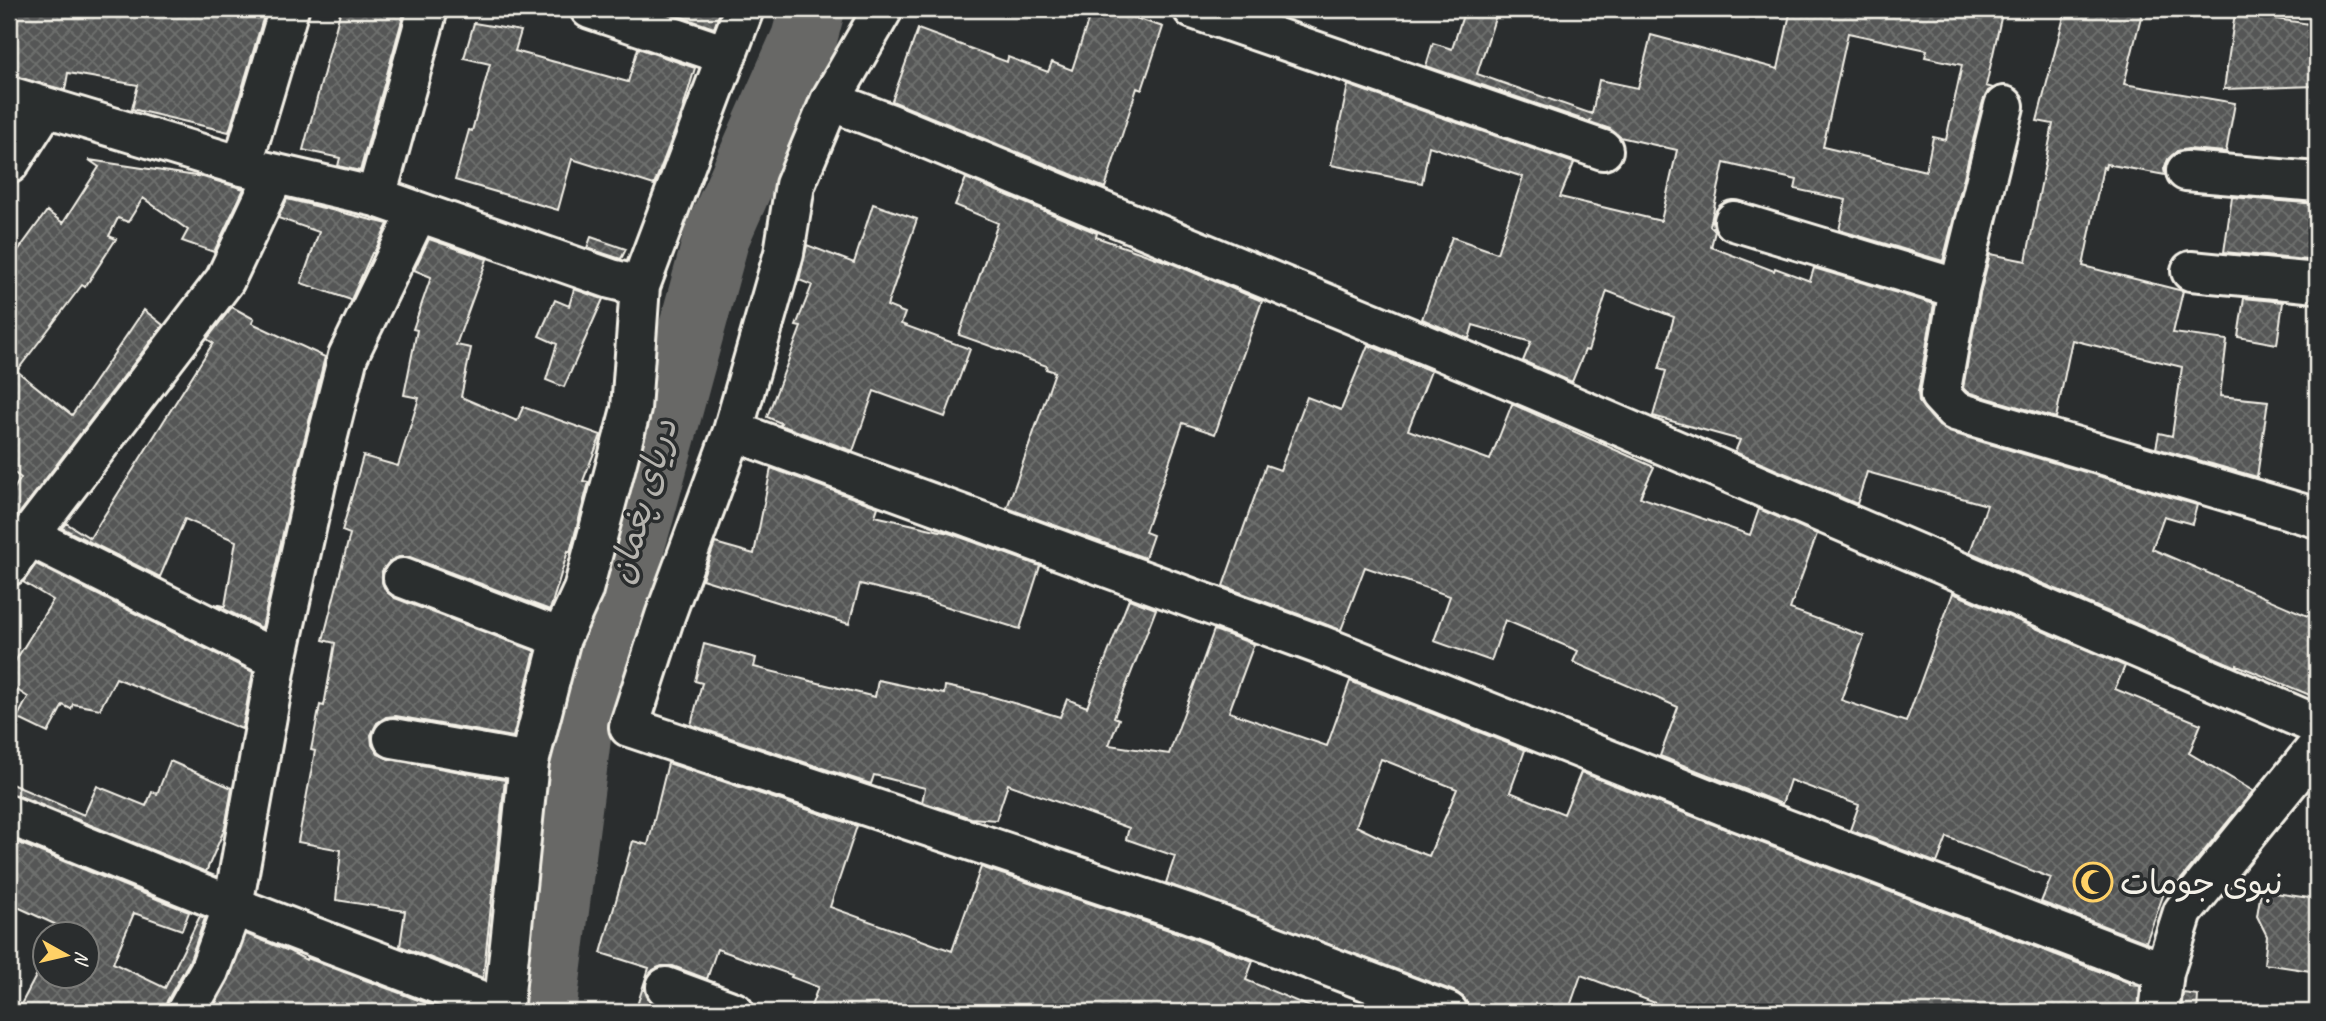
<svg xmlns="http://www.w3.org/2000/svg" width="2326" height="1021" viewBox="0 0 2326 1021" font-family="Caveat,'Playpen Sans Arabic',sans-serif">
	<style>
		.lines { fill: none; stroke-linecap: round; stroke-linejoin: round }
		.river { stroke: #676866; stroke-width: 66 }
		.building { fill: url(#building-cross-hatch); stroke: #f4f1e8; stroke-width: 2; fill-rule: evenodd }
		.street-casing { stroke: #f4f1e8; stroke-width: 44 }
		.street { stroke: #2a2d2e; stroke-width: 38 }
		.labels { text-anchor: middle; stroke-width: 7; stroke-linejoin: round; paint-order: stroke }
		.poi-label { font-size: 33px; fill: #f4f1e8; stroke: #2a2d2e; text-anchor: start }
		.water-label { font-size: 35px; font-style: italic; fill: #b5b3ae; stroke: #2a2d2e }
	</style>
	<defs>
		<pattern id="building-cross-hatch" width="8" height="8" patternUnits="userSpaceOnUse" patternTransform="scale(1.75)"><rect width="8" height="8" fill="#555756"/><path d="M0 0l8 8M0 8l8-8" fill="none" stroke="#6e706e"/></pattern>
	</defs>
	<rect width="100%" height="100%" fill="#2a2d2e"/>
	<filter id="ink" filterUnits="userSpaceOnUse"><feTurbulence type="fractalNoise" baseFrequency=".0143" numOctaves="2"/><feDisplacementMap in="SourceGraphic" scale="14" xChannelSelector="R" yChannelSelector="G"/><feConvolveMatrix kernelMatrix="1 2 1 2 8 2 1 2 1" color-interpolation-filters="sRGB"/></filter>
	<g filter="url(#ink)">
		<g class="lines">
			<!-- river -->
			<path class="river" d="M 543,1012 L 580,722 L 642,511 L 717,236 L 804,39 L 812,9"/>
		</g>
		<!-- building -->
		<path class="building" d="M 9,9 L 266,9 L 229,132 L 132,109 L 138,85 L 68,73 L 65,90 L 9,75 Z
			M 341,9 L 389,9 L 404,13 L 360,171 L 338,166 L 340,158 L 303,150 Z
			M 658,9 L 721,9 L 714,28 Z
			M 1092,9 L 1108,9 L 1163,27 L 1142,90 L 1137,88 L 1105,188 L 892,101 L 918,29 L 1007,62 L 1008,57 L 1048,72 L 1052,62 L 1072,70 Z
			M 1465,9 L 1498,9 L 1477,74 L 1592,114 L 1599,80 L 1638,88 L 1651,35 L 1778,69 L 1791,9 L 2003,9 L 1986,86 L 1993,88 L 1988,91 L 1983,101 L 1943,261 L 1839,230 L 1846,200 L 1795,189 L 1797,180 L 1724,163 L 1710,226 L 1715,231 L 1711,247 L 1774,271 L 1775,268 L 1810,281 L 1814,268 L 1934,304 L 1918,392 L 1919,402 L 1924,409 L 1939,426 L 1949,432 L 2197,505 L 2192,524 L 2164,516 L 2152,549 L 2317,620 L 2317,698 L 2237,665 L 2237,667 L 1970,552 L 1987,505 L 1867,472 L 1857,504 L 1735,452 L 1740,440 L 1653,416 L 1666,371 L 1659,369 L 1674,317 L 1607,291 L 1588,351 L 1585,350 L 1572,382 L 1523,361 L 1531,342 L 1473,325 L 1469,339 L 1422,319 L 1452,237 L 1497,253 L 1523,177 L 1429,146 L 1422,183 L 1331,165 L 1348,85 L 1574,163 L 1560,197 L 1661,221 L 1677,150 L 1620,137 L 1610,129 L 1590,122 L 1591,119 L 1590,122 L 1426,66 L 1433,43 L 1452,49 ZM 1848,33 L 1927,50 L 1925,57 L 1962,65 L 1946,140 L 1933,137 L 1926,171 L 1823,147 Z
			M 2066,9 L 2143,9 L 2124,84 L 2235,103 L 2226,152 L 2188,149 L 2177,151 L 2168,159 L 2164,169 L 2165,175 L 2106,164 L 2105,168 L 2103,167 L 2083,266 L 2183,291 L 2173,333 L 2227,340 L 2220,396 L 2268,401 L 2257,477 L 2156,448 L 2159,433 L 2172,436 L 2182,367 L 2072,340 L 2056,418 L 1967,392 L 1963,388 L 1980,294 L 1990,254 L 2026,261 L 2053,124 L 2037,121 Z
			M 2235,13 L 2317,25 L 2317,86 L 2224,89 Z
			M 474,23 L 521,31 L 515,51 L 628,82 L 638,48 L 695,68 L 681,115 L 654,185 L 572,159 L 558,210 L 455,180 L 469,130 L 472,131 L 490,64 L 464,58 Z
			M 89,160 L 203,177 L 244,189 L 214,252 L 182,241 L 188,230 L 143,198 L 128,222 L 118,218 L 109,236 L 116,239 L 85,287 L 82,285 L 17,371 L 72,415 L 144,310 L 163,325 L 9,527 L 9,487 L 13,490 L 21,478 L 9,469 L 9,263 L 47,211 L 63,223 L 99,167 Z
			M 966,178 L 1097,233 L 1096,237 L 1176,265 L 1262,301 L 1215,434 L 1183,423 L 1145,532 L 1153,535 L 1145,558 L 1007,508 L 1055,372 L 1046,369 L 1047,366 L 959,335 L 998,223 L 955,205 Z
			M 2232,197 L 2317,204 L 2317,261 L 2224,252 Z
			M 287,199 L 388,224 L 374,253 L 372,253 L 351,300 L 301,283 L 319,232 L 278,218 Z
			M 873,204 L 917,219 L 887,306 L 905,313 L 901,324 L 970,349 L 945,417 L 874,391 L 853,451 L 780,425 L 781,423 L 767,417 L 801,327 L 796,326 L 812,285 L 799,280 L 807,245 L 854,263 Z
			M 591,237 L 626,249 L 621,259 L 587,248 Z
			M 429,239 L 487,259 L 456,345 L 471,348 L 461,397 L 517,421 L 523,407 L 601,435 L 583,481 L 589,482 L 570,552 L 568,551 L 550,610 L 410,557 L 399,557 L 390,561 L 382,571 L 382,582 L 386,591 L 395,598 L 535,651 L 513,737 L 396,716 L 386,717 L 377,723 L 371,735 L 372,745 L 378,754 L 389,759 L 505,780 L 483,978 L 400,946 L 405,911 L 336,900 L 341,850 L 298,842 L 315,751 L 311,750 L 320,705 L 324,706 L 335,643 L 323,640 L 350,534 L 342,531 L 363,456 L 398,466 L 419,398 L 404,395 L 417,330 L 413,329 L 431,277 L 414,270 Z
			M 574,289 L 603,299 L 564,387 L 546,380 L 557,344 L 539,336 L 555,300 L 569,306 Z
			M 2244,298 L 2283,302 L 2277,344 L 2238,337 Z
			M 232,307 L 254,319 L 252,323 L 325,357 L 297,470 L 262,628 L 214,604 L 225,606 L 236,541 L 185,519 L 160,577 L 62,528 L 66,523 L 90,538 L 213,343 L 207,339 Z
			M 1368,345 L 1431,371 L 1408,430 L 1490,460 L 1512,404 L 1654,467 L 1640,497 L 1750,535 L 1759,509 L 1817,534 L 1790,609 L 1864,636 L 1841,700 L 1906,722 L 1953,593 L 2125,666 L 2115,689 L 2201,724 L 2189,753 L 2253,791 L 2174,888 L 2167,885 L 2146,942 L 2041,902 L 2051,878 L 1947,837 L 1937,863 L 1850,830 L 1859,805 L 1790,780 L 1782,804 L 1660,756 L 1678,707 L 1573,662 L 1578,651 L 1505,620 L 1491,661 L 1434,641 L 1450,596 L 1365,567 L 1341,630 L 1223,586 L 1266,465 L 1280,470 L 1307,397 L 1341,410 Z
			M 771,468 L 878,507 L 875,516 L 949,533 L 1040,566 L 1020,629 L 922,599 L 860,584 L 849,624 L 702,579 L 715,543 L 754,554 Z
			M 36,564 L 253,672 L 242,729 L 116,678 L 100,709 L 73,704 L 71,709 L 63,705 L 48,733 L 17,718 L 28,697 L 9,685 L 9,671 L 53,600 L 23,582 Z
			M 1129,599 L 1156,609 L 1114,717 L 1119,719 L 1109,745 L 1169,754 L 1214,630 L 1254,644 L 1229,712 L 1327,746 L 1350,681 L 1525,750 L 1510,792 L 1564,814 L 1581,772 L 1725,829 L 2130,983 L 2130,985 L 2140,986 L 2138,1012 L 1679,1012 L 1581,975 L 1568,1012 L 1483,1012 L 1469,1008 L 1464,998 L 1456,992 L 1166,883 L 1175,856 L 1126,839 L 1129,828 L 1008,784 L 996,820 L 971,818 L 922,802 L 925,788 L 874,775 L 871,784 L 691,725 L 702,683 L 695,681 L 704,644 L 756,658 L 754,667 L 875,697 L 878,680 L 944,694 L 945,686 L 980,693 L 1060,717 L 1067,699 L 1087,707 ZM 1381,759 L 1457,789 L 1429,856 L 1383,839 L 1356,826 Z
			M 170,761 L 232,788 L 225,828 L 206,872 L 17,795 L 9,794 L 9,783 L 84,815 L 97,786 L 146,806 L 152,792 L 157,794 Z
			M 668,763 L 857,826 L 830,907 L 952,951 L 981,867 L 1181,934 L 1253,961 L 1246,980 L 1322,1012 L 809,1012 L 818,987 L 791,977 L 792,975 L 717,949 L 707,979 L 673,966 L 662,966 L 653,970 L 645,980 L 645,991 L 650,1001 L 671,1012 L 635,1012 L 649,968 L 601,953 L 633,841 L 648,845 Z
			M 9,839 L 189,912 L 182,930 L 134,913 L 113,963 L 165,988 L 200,916 L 205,918 L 189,962 L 167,1001 L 164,1012 L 17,1012 L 46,957 L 46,976 L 88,976 L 88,934 L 57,934 L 61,927 L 9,903 Z
			M 2261,891 L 2317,899 L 2317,972 L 2264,964 L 2267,936 L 2257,916 Z
			M 246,934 L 289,951 L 306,960 L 307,958 L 450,1012 L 211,1012 L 229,979 Z
			M 2183,993 L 2198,995 L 2197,1012 L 2181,1012 Z"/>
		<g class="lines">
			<defs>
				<path id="street" d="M 590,9 L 726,55
					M 883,9 L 830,101 L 795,185 L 784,253 L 733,431 L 665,616 L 629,727 L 1188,913 L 1448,1012
					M 1193,9 L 1603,150
					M 9,96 L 242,166 L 376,197 L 611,279 L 640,286
					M 830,101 L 891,124 L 1531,388 L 2317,725
					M 2004,106 L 1959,289 L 1940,395 L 1955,411 L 2317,518
					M 9,164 L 45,108
					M 242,166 L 289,9
					M 2186,171 L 2317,182
					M 376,197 L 428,9
					M 1734,221 L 1959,289
					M 2191,271 L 2317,283
					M 733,431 L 1320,645 L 1733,809 L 2164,972
					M 29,536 L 277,660
					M 9,566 L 29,536 L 225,280 L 275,174
					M 403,578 L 561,638
					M 393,738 L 529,762
					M 9,815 L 233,906 L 503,1009
					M 666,987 L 734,1012
					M 186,1012 L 209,971 L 233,906 L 277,660 L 318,475 L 348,356 L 418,212
					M 503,1012 L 529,762 L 561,638 L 583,590 L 631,409 L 640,286 L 744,9
					M 2159,1012 L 2164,972 L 2183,912 L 2317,747"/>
			</defs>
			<!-- street casing -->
			<use href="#street" class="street-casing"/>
			<!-- street -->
			<use href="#street" class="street"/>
		</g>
	</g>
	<!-- icons -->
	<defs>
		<symbol id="mosque-ring" viewBox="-11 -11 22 22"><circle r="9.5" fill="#2a2d2e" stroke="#ffd166" stroke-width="1.5"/><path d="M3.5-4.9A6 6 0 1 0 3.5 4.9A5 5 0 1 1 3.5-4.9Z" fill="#ffd166"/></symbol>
	</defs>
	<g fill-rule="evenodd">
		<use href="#mosque-ring" x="2071" y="860" width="44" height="44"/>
	</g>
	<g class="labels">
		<!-- poi labels -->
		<g class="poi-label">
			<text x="2120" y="894">نبوی جومات</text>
		</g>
		<!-- water labels -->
		<g class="water-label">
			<text transform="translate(642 501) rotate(-74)" y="12">دریای پغمان</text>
		</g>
	</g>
	<!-- margin -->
	<rect width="2326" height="1021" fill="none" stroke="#2a2d2e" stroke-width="35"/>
	<rect x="18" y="18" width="2291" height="986" fill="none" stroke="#f4f1e8" stroke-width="2.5" filter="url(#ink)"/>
	<!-- north arrow -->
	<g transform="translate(66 955) rotate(98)"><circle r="33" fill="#2a2d2e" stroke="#7b7b78" stroke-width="2"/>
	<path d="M0-5L12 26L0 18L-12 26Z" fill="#ffd166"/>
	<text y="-10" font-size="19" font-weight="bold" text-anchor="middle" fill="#f4f1e8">N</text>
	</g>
</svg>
